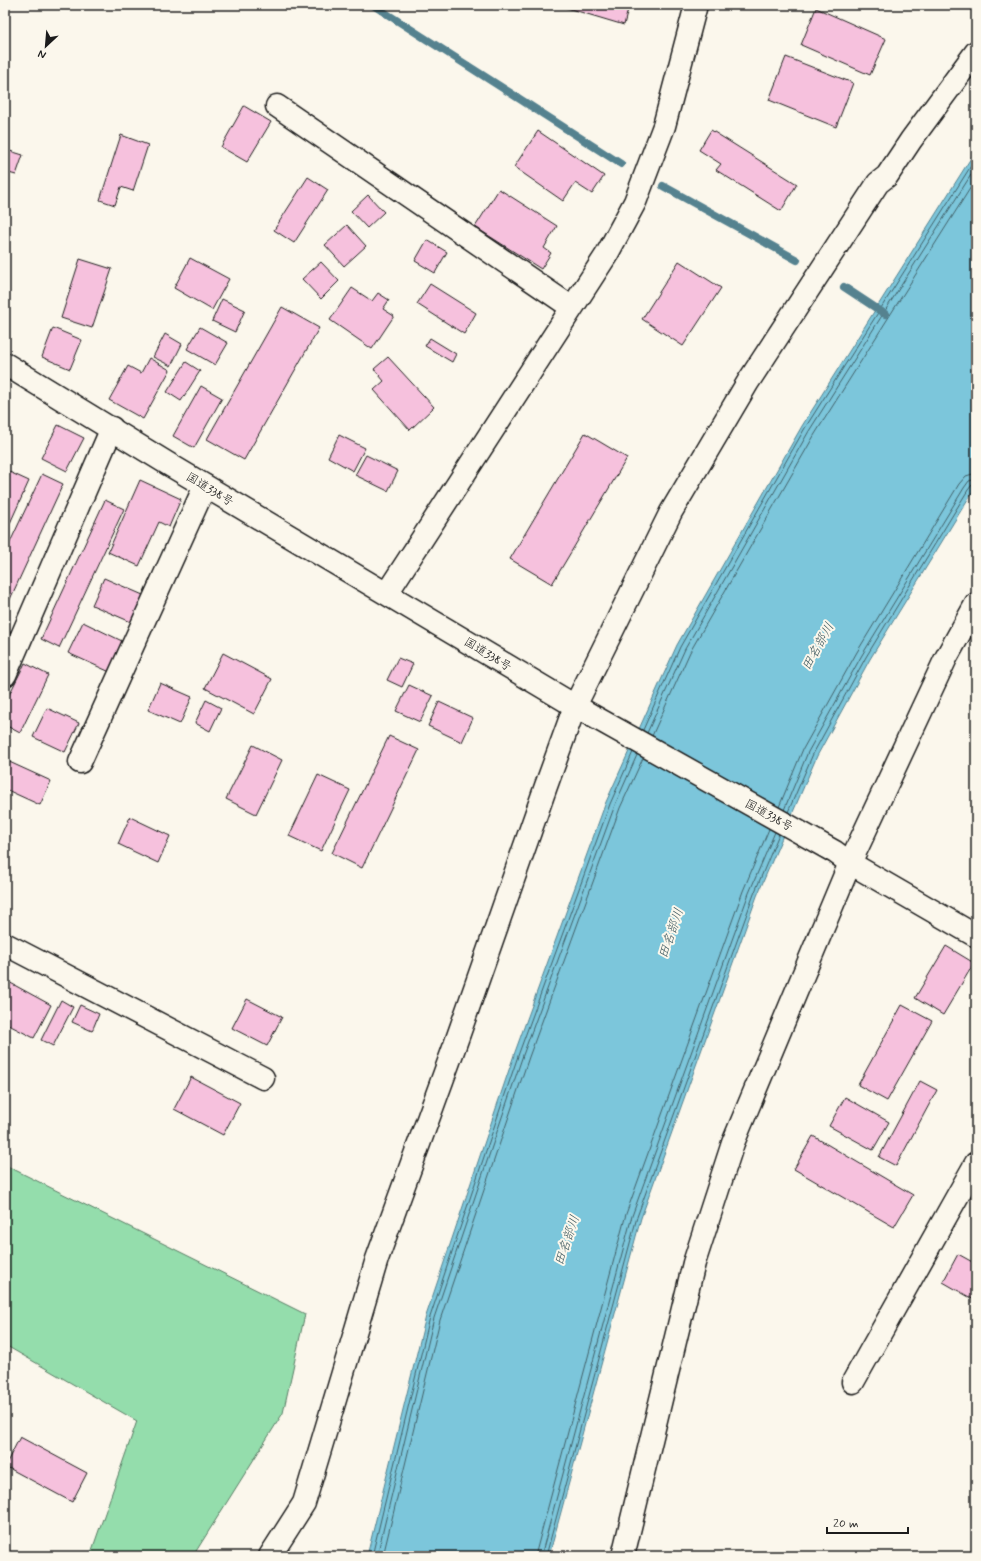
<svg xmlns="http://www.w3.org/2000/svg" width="981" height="1561" viewBox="0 0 981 1561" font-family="Mynerve,'Klee One',sans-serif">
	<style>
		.green { fill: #94ddac; stroke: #587c64 }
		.water { fill: #7bc6db; stroke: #55828f }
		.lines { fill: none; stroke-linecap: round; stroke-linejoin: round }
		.shore { stroke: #426068; stroke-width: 1 }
		.stream { stroke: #55828f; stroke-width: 8 }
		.building { fill: #f6c1dd; stroke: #1c1c1c }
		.minor-casing { stroke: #1c1c1c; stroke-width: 25 }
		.highway-casing { stroke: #1c1c1c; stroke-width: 25 }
		.minor { stroke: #fbf7ec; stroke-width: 22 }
		.highway { stroke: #fbf7ec; stroke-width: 22 }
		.labels { text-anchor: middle; stroke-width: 4; stroke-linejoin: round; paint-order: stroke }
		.street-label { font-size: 12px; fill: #1c1c1c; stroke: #fbf7ec }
		.water-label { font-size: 13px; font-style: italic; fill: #3d585f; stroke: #fbf7ec }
	</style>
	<rect width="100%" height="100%" fill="#fbf7ec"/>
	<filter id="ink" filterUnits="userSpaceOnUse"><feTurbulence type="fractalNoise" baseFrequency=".025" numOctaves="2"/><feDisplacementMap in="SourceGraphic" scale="8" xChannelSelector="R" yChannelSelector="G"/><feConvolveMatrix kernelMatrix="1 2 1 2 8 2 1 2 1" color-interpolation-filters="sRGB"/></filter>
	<g filter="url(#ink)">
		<!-- green -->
		<path class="green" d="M 5,1165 L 305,1314 L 283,1413 L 193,1556 L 90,1556 L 137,1421 L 5,1345 Z"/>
		<!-- water -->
		<path class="water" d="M 976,150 L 976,486 L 870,659 L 817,756 L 757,896 L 641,1218 L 549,1556 L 367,1556 L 426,1316 L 515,1052 L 606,802 L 677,645 L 802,426 Z"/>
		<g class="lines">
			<!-- shore -->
			<path class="shore" d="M 643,730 L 680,647 L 805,428 L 976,158
				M 647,733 L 685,649 L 809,431 L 976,167
				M 652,736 L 690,652 L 815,434 L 976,179
				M 779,807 L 803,749 L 857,652 L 959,484 L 966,476 L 976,473
				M 784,810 L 808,752 L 862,655 L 964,488 L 969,481 L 976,479
				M 788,812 L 813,754 L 866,657 L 968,490 L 972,485 L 976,484
				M 372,1556 L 430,1317 L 519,1053 L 610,804 L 633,752
				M 377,1556 L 434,1318 L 523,1055 L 615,805 L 637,755
				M 383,1556 L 440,1320 L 529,1057 L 620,808 L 643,758
				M 535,1556 L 626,1214 L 743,891 L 769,829
				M 541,1556 L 632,1216 L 749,893 L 775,832
				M 546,1556 L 637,1217 L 754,894 L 779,834"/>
			<!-- stream -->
			<path class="stream" d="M 373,5 L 621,164
				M 663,186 L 797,260
				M 844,287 L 885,314"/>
		</g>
		<!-- building -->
		<path class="building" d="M 557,5 L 629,5 L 624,25 Z
			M 816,8 L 886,39 L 870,75 L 801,45 Z
			M 786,57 L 853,83 L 836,127 L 769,100 Z
			M 244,106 L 271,122 L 247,162 L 221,147 Z
			M 711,130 L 797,184 L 781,211 L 716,170 L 721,164 L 699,150 Z
			M 538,131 L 604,176 L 592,194 L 575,183 L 563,201 L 514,167 Z
			M 121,135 L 148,145 L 133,191 L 121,187 L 115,205 L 100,200 Z
			M 10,151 L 23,155 L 16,175 L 5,172 L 5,164 Z
			M 308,177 L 328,190 L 294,243 L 274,230 Z
			M 499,189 L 557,226 L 544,248 L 551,253 L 541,269 L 475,227 Z
			M 368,195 L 384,212 L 367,228 L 351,211 Z
			M 347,225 L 366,246 L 344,266 L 325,245 Z
			M 427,240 L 447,252 L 435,273 L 415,261 Z
			M 190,258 L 229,279 L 212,310 L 174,288 Z
			M 80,259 L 112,269 L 92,328 L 61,318 Z
			M 679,261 L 721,288 L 683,346 L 642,319 Z
			M 321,262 L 339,281 L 321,299 L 302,279 Z
			M 430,284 L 476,313 L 464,334 L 417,304 Z
			M 352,288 L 372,301 L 378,293 L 389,300 L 383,309 L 394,316 L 372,349 L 330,320 Z
			M 222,299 L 245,310 L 235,332 L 212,321 Z
			M 282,307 L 319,328 L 244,460 L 207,439 Z
			M 200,327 L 228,343 L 215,365 L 187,349 Z
			M 53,328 L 82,340 L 70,369 L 42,357 Z
			M 165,334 L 182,344 L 171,366 L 153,357 Z
			M 430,338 L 456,354 L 452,362 L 425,346 Z
			M 388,357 L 434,407 L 410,430 L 374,390 L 384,381 L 374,369 Z
			M 149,358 L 170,370 L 143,419 L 109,400 L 128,366 L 141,373 Z
			M 186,362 L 200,371 L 181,401 L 167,392 Z
			M 201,386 L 222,398 L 194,448 L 173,436 Z
			M 58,425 L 84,438 L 67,471 L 41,458 Z
			M 585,433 L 627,458 L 552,584 L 510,559 Z
			M 339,435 L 365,448 L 353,471 L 328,457 Z
			M 366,455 L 398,471 L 388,491 L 355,475 Z
			M 5,470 L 29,481 L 6,532 L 5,532 Z
			M 42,474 L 63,484 L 6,608 L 5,608 L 5,553 Z
			M 140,480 L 181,499 L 169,527 L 159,522 L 139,566 L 108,552 Z
			M 105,500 L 124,509 L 59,648 L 41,639 Z
			M 104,578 L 143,595 L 131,622 L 92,605 Z
			M 83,622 L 124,642 L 110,672 L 68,653 Z
			M 223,653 L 272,679 L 254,714 L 205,688 Z
			M 398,658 L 413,664 L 402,687 L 387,680 Z
			M 25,663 L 48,675 L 20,733 L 5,725 L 5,703 Z
			M 160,683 L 192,697 L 180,724 L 148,710 Z
			M 409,685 L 433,696 L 420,722 L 396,711 Z
			M 206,700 L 221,708 L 210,731 L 195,723 Z
			M 439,702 L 473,718 L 462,742 L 428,726 Z
			M 47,708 L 79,723 L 65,752 L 33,737 Z
			M 389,736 L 419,750 L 362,868 L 332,853 Z
			M 253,745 L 282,760 L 256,814 L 226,799 Z
			M 5,760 L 51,781 L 40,805 L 5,789 Z
			M 318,775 L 350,790 L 321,851 L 289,836 Z
			M 130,817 L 170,836 L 158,863 L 118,844 Z
			M 946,946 L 974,963 L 943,1015 L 915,998 Z
			M 5,980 L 51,1005 L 34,1038 L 5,1023 Z
			M 247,999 L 282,1017 L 267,1046 L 232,1028 Z
			M 61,1000 L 73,1007 L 53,1046 L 41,1040 Z
			M 80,1005 L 99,1014 L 92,1031 L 72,1022 Z
			M 902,1005 L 932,1021 L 887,1101 L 858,1085 Z
			M 191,1077 L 240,1103 L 223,1135 L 174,1109 Z
			M 920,1081 L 937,1090 L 896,1166 L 879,1157 Z
			M 845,1097 L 889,1122 L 873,1150 L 829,1126 Z
			M 813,1136 L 913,1195 L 894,1227 L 794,1169 Z
			M 958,1254 L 976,1264 L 976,1301 L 943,1282 Z
			M 20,1437 L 87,1473 L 72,1502 L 5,1466 Z"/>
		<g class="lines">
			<defs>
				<path id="minor" d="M 277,106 L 571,307
					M 387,593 L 607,254 L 635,202 L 664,126 L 696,5
					M 5,675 L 112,428
					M 80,762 L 205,486
					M 5,944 L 263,1078
					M 853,1382 L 976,1163
					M 270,1556 L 304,1503 L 377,1259 L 455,1045 L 546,786 L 575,706 L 671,512 L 748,382 L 878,183 L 887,176 L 911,140 L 976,52
					M 623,1556 L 694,1263 L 733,1143 L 850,863 L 946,658 L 976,604"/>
				<path id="highway" d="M 5,364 L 170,465 L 575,706 L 835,852 L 850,863 L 976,936"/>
			</defs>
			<!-- minor casing -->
			<use href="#minor" class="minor-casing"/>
			<!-- highway casing -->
			<use href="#highway" class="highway-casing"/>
			<!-- minor -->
			<use href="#minor" class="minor"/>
			<!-- highway -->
			<use href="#highway" class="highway"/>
		</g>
	</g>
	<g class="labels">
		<!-- street labels -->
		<g class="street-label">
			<text transform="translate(210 489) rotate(31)" y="4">国道338号</text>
			<text transform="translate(488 654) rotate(31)" y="4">国道338号</text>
			<text transform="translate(769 815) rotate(29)" y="4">国道338号</text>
		</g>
		<!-- water labels -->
		<g class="water-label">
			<text transform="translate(817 646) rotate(-61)" y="5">田名部川</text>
			<text transform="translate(670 933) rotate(-71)" y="5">田名部川</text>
			<text transform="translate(566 1240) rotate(-71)" y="5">田名部川</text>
		</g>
	</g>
	<!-- margin -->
	<rect width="981" height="1561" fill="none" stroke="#fbf7ec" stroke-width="20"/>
	<rect x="10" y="10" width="961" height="1541" fill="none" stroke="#1c1c1c" stroke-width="1.5" filter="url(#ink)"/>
	<!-- north arrow -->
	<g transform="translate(46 46) rotate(206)" stroke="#fbf7ec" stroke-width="3" paint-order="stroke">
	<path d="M0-3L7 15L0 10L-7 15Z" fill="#1c1c1c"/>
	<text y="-6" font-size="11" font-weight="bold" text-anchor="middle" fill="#1c1c1c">N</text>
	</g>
	<!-- scale -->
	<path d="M827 1527v6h81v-6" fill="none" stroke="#1c1c1c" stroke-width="2"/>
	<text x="833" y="1527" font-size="12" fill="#1c1c1c" stroke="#fbf7ec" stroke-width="3" paint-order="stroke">20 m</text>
</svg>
